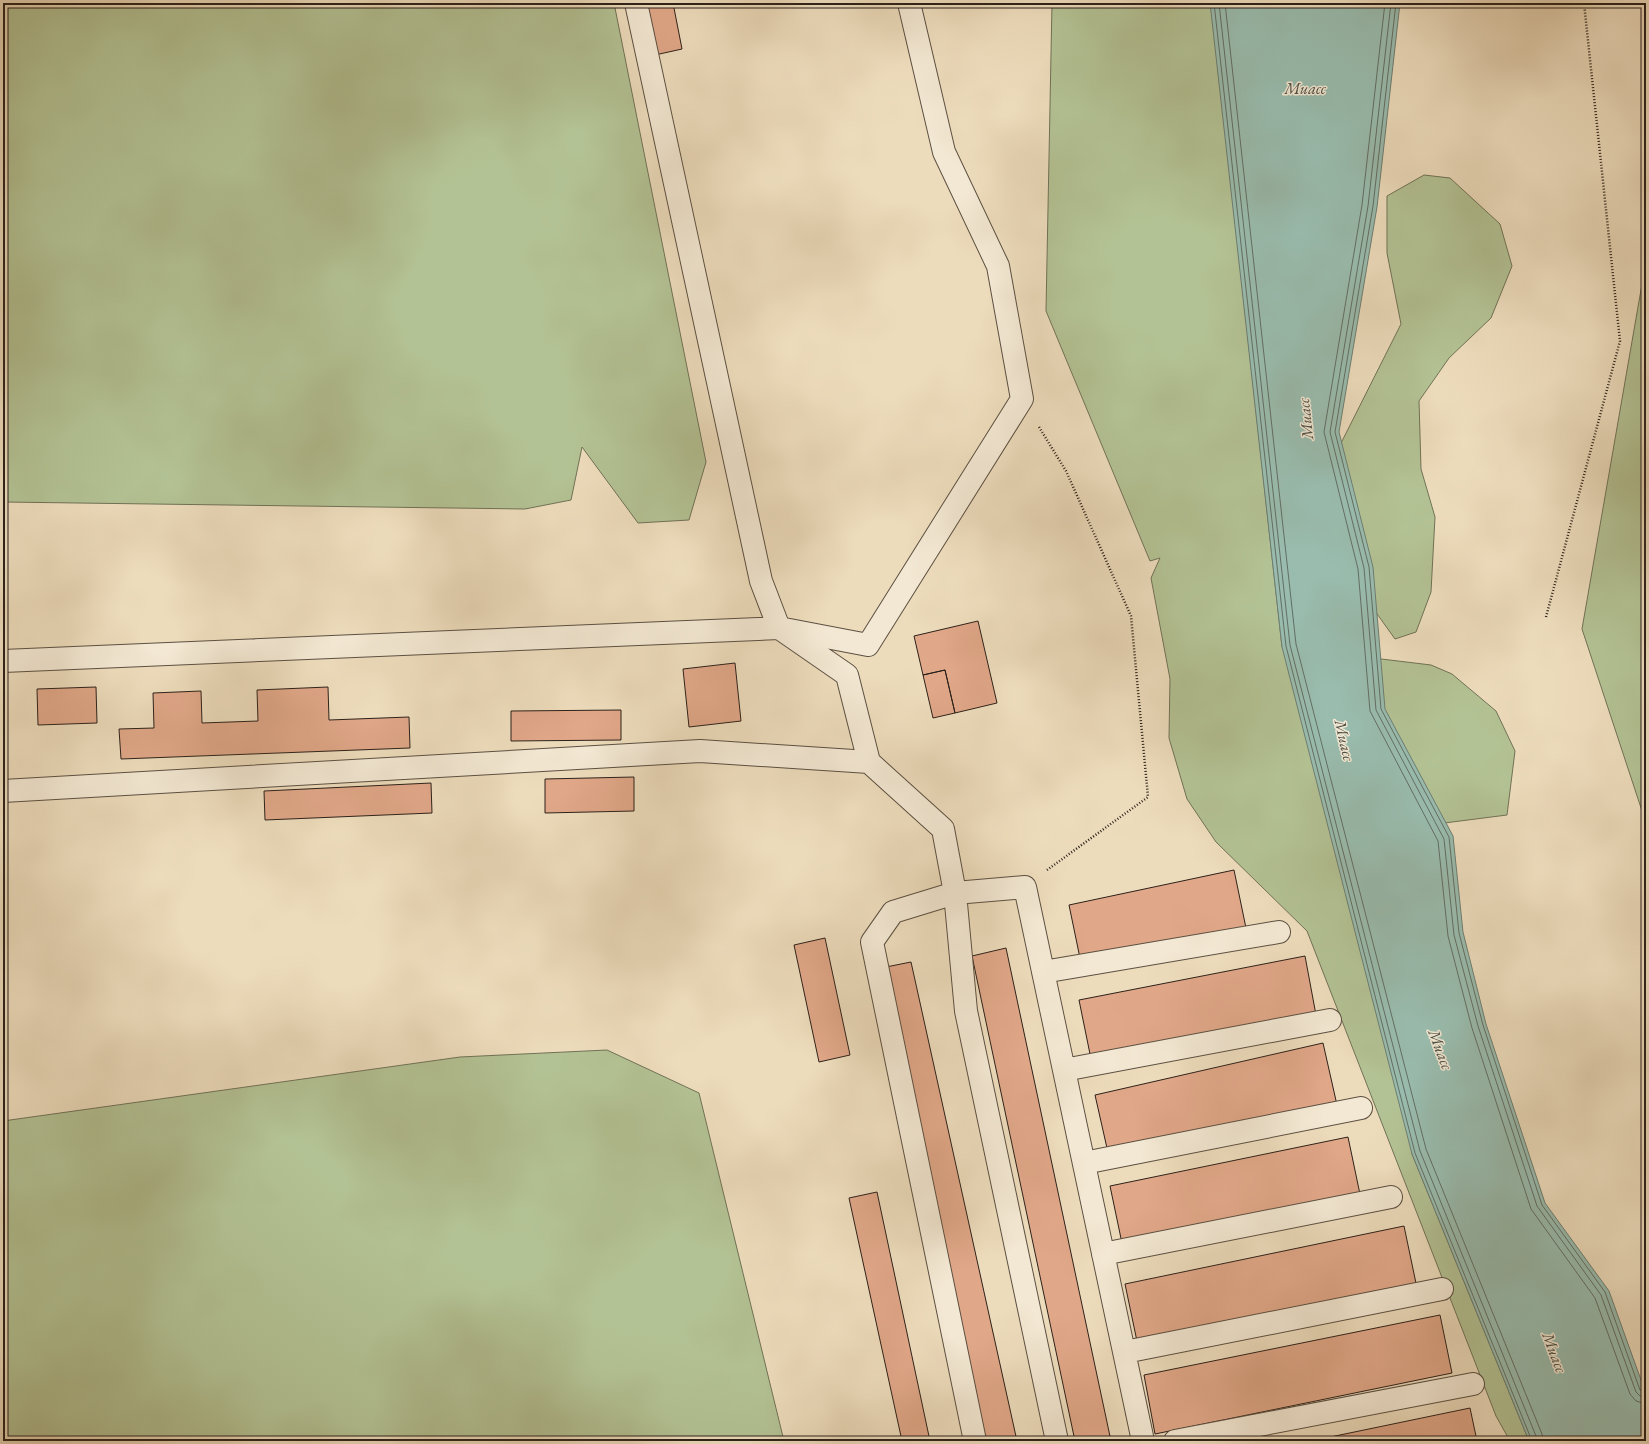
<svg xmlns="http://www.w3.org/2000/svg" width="1649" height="1444" viewBox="0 0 1649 1444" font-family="'EB Garamond',serif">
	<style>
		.green { fill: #b3c294; stroke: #707257 }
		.water { fill: #99bcae; stroke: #6d7e73 }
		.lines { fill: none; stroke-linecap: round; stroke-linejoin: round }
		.shore { stroke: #626e64; stroke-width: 1 }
		.building { fill: #e0a788; stroke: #2c211a }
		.minor-casing { stroke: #5c5042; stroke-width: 24 }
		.path { stroke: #2c211a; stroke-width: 2.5; stroke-dasharray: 1 2; stroke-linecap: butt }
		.minor { stroke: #f3e8d3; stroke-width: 22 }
		.labels { text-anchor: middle; stroke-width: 3; stroke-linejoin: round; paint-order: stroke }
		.water-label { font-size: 16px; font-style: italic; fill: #4d5046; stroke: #f3e8d3 }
	</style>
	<rect width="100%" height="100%" fill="#eddcbc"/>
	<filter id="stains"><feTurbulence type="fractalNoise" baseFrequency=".005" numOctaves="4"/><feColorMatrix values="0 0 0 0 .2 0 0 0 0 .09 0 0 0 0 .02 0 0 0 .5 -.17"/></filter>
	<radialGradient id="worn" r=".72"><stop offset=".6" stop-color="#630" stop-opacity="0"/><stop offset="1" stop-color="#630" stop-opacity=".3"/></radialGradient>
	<!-- green -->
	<path class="green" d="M 3,3 L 614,3 L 706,462 L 689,520 L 638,523 L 582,447 L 571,500 L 525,509 L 3,502 Z
		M 1052,3 L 1211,3 L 1282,647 L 1431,665 L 1452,674 L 1496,711 L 1515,751 L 1507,815 L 1413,827 L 1412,1154 L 1529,1441 L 1510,1441 L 1496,1416 L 1307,931 L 1216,842 L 1187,799 L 1169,738 L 1170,679 L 1151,578 L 1160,558 L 1150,561 L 1046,311 Z
		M 1424,175 L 1450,178 L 1500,224 L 1512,266 L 1491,318 L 1449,358 L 1419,401 L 1421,469 L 1435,517 L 1431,592 L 1416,632 L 1395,639 L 1360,590 L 1332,461 L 1401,324 L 1387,253 L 1387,196 Z
		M 1646,261 L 1646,823 L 1582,629 Z
		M 607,1050 L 699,1093 L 784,1441 L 3,1441 L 3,1121 L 460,1057 Z"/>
	<!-- water -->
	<path class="water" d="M 1210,3 L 1400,3 L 1377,207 L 1339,432 L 1373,567 L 1385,709 L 1453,836 L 1463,932 L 1486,1024 L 1545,1203 L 1609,1291 L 1646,1394 L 1646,1441 L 1529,1441 L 1412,1154 L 1282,647 Z"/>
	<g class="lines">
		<!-- shore -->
		<path class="shore" d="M 1214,3 L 1286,646 L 1415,1153 L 1532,1441
			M 1219,3 L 1290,645 L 1420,1151 L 1536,1436 L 1537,1441
			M 1225,3 L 1296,644 L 1426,1149 L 1542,1434 L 1543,1441
			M 1385,3 L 1362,205 L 1324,432 L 1358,569 L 1370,711 L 1438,841 L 1448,936 L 1472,1028 L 1531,1209 L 1595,1298 L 1630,1394 L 1636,1401 L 1646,1404
			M 1391,3 L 1368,206 L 1330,432 L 1364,568 L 1376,710 L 1444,839 L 1454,935 L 1478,1026 L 1537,1206 L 1601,1295 L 1636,1392 L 1640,1396 L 1646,1398
			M 1396,3 L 1373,206 L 1335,432 L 1369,567 L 1381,709 L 1449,837 L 1459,933 L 1483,1025 L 1542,1205 L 1605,1292 L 1640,1390 L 1646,1393"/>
	</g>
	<!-- building -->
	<path class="building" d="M 644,3 L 673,3 L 682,49 L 655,55 Z
		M 978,621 L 997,703 L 955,713 L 945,670 L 923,675 L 914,636 Z
		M 735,663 L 741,721 L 689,727 L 683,669 Z
		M 945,670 L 955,713 L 933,718 L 923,675 Z
		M 96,687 L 97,723 L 38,725 L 37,689 Z
		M 328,687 L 329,720 L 409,717 L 410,748 L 121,759 L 119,729 L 154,728 L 153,693 L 201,691 L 202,723 L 258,721 L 257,690 Z
		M 621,710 L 621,740 L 511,741 L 511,711 Z
		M 634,777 L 634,811 L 545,813 L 545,779 Z
		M 431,783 L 432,813 L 265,820 L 264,791 Z
		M 1234,870 L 1246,928 L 1081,963 L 1069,905 Z
		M 825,938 L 850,1055 L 819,1062 L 794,945 Z
		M 1006,948 L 1111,1441 L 1075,1441 L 972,956 Z
		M 1305,956 L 1316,1015 L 1091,1059 L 1079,1000 Z
		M 911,962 L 1017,1441 L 985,1441 L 881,968 Z
		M 1323,1043 L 1337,1105 L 1109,1157 L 1095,1095 Z
		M 1348,1137 L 1361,1199 L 1123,1248 L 1110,1186 Z
		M 877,1192 L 930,1441 L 902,1441 L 849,1198 Z
		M 1404,1226 L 1417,1288 L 1138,1346 L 1125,1284 Z
		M 1440,1315 L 1452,1373 L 1155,1434 L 1144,1375 Z
		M 1470,1408 L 1477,1441 L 1311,1441 Z"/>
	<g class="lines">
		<defs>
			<path id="minor" d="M 636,3 L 761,581 L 779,628 L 847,675 L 869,762 L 943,829 L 955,893 L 966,1011 L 1057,1441
				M 3,661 L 779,628 L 868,645 L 1022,399 L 998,266 L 944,152 L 909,3
				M 3,791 L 700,751 L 869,762
				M 1043,972 L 1279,932
				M 1064,1070 L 1330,1020
				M 1084,1163 L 1361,1108
				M 1103,1254 L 1391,1197
				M 1125,1352 L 1442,1289
				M 975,1441 L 872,942 L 893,912 L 955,893 L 1025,887 L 1143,1441
				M 1175,1441 L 1473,1384"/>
		</defs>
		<!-- minor casing -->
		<use href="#minor" class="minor-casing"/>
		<!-- path -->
		<path class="path" d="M 1039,427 L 1066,471 L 1131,616 L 1148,797 L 1047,870
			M 1546,617 L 1620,341 L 1584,3"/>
		<!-- minor -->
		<use href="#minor" class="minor"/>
	</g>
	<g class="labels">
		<!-- water labels -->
		<g class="water-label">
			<text x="1305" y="94">Миасс</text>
			<text transform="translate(1305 419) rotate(-96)" y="6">Миасс</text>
			<text transform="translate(1345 740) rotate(77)" y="6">Миасс</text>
			<text transform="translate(1441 1049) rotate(69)" y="6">Миасс</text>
			<text transform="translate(1555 1352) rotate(69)" y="6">Миасс</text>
		</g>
	</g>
	<!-- margin -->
	<rect width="1649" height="1444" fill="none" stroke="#eddcbc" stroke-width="16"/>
	<rect x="4" y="4" width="1641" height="1436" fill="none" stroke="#2c211a" stroke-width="2"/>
	<rect x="8" y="8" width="1633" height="1428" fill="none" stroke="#2c211a"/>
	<rect width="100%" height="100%" filter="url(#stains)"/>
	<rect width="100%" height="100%" fill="url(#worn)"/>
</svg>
